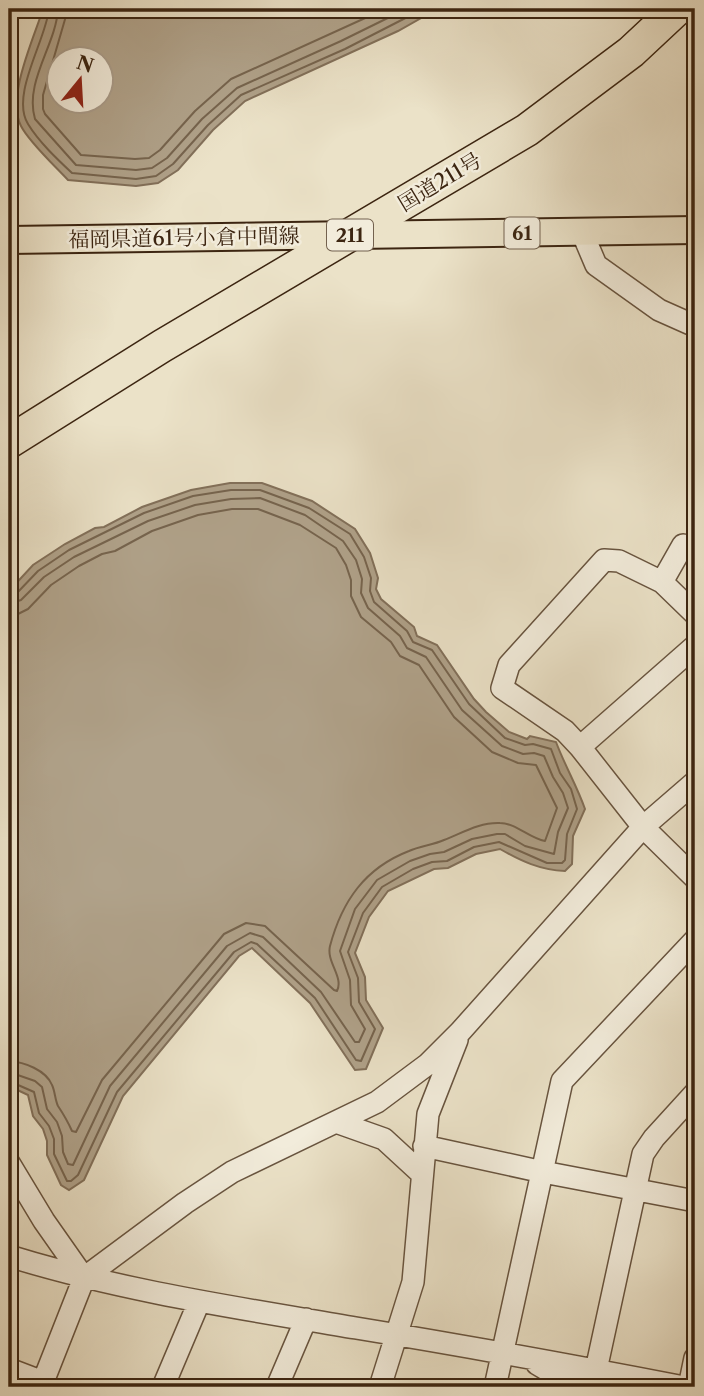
<svg xmlns="http://www.w3.org/2000/svg" width="704" height="1396" viewBox="0 0 704 1396" font-family="'Libre Caslon Text','Noto Serif JP',serif">
	<style>
		.water { fill: #b0a28a; stroke: #82705a; stroke-width: 2; fill-rule: evenodd }
		.lines { fill: none; stroke-linecap: round; stroke-linejoin: round }
		.shore { stroke: #76644e; stroke-width: 2 }
		.minor-casing { stroke: #68543f; stroke-width: 24 }
		.major-casing { stroke: #3c2511; stroke-width: 30 }
		.highway-casing { stroke: #3c2511; stroke-width: 35 }
		.minor { stroke: #f2ecdb; stroke-width: 21 }
		.major { stroke: #ebe2c8; stroke-width: 26 }
		.highway { stroke: #ebe2c8; stroke-width: 32 }
		.labels { text-anchor: middle; stroke-width: 5; stroke-linejoin: round; paint-order: stroke }
		.shield { fill: #f2ecdb; stroke: #73614e; stroke-width: 2 }
		.shield-label { font-size: 19px; font-weight: bold; fill: #3c2511 }
		.street-label { font-size: 21px; fill: #3c2511; stroke: #f2ecdb }
	</style>
	<rect width="100%" height="100%" fill="#ebe2c8"/>
	<filter id="stains"><feTurbulence type="fractalNoise" baseFrequency=".00286" numOctaves="4"/><feColorMatrix values="0 0 0 0 .2 0 0 0 0 .09 0 0 0 0 .02 0 0 0 .5 -.17"/></filter>
	<radialGradient id="worn" r=".72"><stop offset=".6" stop-color="#630" stop-opacity="0"/><stop offset="1" stop-color="#630" stop-opacity=".3"/></radialGradient>
	<!-- water -->
	<path class="water" d="M 43,9 L 437,9 L 398,31 L 245,101 L 213,130 L 178,170 L 158,183 L 136,186 L 68,180 C 55,166 29,142 21,126 C 6,97 34,38 43,9 ZM 60,60 L 102,60 L 102,102 L 60,102 Z
		M 230,483 L 262,483 L 312,501 L 355,529 L 370,553 L 378,578 L 376,589 L 381,599 L 414,627 L 417,636 L 437,645 L 474,699 L 486,712 L 509,732 L 527,739 L 530,736 L 556,742 C 565,766 577,786 585,809 L 573,836 L 572,864 L 565,871 C 540,870 521,861 500,849 L 476,854 L 448,868 L 434,869 L 388,891 L 369,917 L 355,953 L 365,977 L 366,1000 L 383,1028 L 366,1069 L 355,1070 L 310,1003 L 252,948 L 239,956 L 123,1096 L 84,1180 L 69,1190 L 61,1185 L 47,1155 L 47,1141 L 43,1129 L 33,1116 L 28,1095 L 9,1086 L 9,591 L 33,565 L 65,544 L 95,528 L 104,527 L 142,507 L 191,490 Z"/>
	<g class="lines">
		<!-- shore -->
		<path class="shore" d="M 49,9 C 46,40 10,95 28,124 C 39,142 57,159 72,173 L 136,179 L 156,176 L 173,164 L 208,125 L 241,95 L 345,49 L 423,9
			M 58,9 C 56,45 24,82 35,119 L 76,165 L 136,170 L 152,168 L 167,158 L 202,119 L 237,88 L 341,41 L 406,9
			M 68,9 L 43,95 L 43,109 L 45,114 L 81,155 L 135,159 L 149,158 L 160,150 L 195,111 L 231,79 L 385,9
			M 9,595 L 16,594 L 38,571 L 69,550 L 144,513 L 193,496 L 231,490 L 260,490 L 309,508 L 350,534 L 364,557 L 371,578 L 370,591 L 374,602 L 407,631 L 413,642 L 432,650 L 469,704 L 505,738 L 525,745 L 533,744 L 551,749 L 560,773 L 571,789 L 577,809 L 567,834 L 565,860 L 562,863 L 547,863 L 499,842 L 474,847 L 447,861 L 432,862 L 413,869 L 382,887 L 363,913 L 348,952 L 358,978 L 359,1002 L 375,1029 L 361,1061 L 356,1060 L 315,998 L 257,944 L 251,942 L 234,952 L 117,1092 L 78,1175 L 71,1181 L 67,1181 L 54,1154 L 54,1139 L 49,1126 L 39,1113 L 34,1092 L 9,1081
			M 9,604 L 21,600 L 44,577 L 74,557 L 148,521 L 195,505 L 231,499 L 260,498 L 305,515 L 343,541 L 356,560 L 362,579 L 361,593 L 368,608 L 400,636 L 407,648 L 426,657 L 462,710 L 502,746 L 523,754 L 534,753 L 544,756 L 553,777 L 563,793 L 568,808 L 558,832 L 554,854 L 525,846 L 505,834 L 497,834 L 472,839 L 444,852 L 430,854 L 410,861 L 377,880 L 355,909 L 340,951 L 350,980 L 351,1005 L 365,1029 L 359,1042 L 355,1042 L 321,992 L 263,937 L 250,933 L 227,946 L 110,1086 L 73,1165 L 68,1164 L 63,1152 L 62,1136 L 57,1122 L 47,1109 L 42,1087 L 35,1081 L 9,1072
			M 9,614 L 18,614 L 28,609 L 51,585 L 79,566 L 102,554 L 115,551 L 152,531 L 198,515 L 232,509 L 258,509 L 300,525 L 336,548 L 346,565 L 351,580 L 351,596 L 361,617 L 391,642 L 400,656 L 419,665 L 454,717 L 492,752 L 518,763 L 536,765 L 557,808 L 545,841 C 529,838 516,823 500,823 C 480,822 462,833 444,840 C 433,845 420,846 409,851 C 365,868 342,901 330,946 C 326,962 344,977 337,991 L 334,990 L 265,926 L 246,923 L 224,934 L 102,1080 L 76,1132 L 72,1131 C 68,1122 64,1115 58,1106 C 55,1100 55,1091 52,1085 C 46,1070 24,1062 9,1061"/>
		<defs>
			<path id="minor" d="M 582,232 L 596,265 L 659,310 L 695,326
				M 662,582 L 683,545 L 695,552
				M 695,614 L 662,582 L 619,561 L 604,560 L 509,665 L 502,688 L 565,731 L 580,747 L 643,827 L 695,878
				M 580,747 L 695,646
				M 336,1122 L 384,1139 L 422,1174
				M 424,1146 L 543,1172 L 695,1201
				M 9,1163 L 44,1221 L 84,1278
				M 9,1256 C 122,1291 239,1308 356,1328 C 466,1346 575,1366 684,1387
				M 537,1364 L 576,1387
				M 9,1369 L 43,1382
				M 596,1370 L 643,1154 L 654,1138 L 695,1093
				M 41,1387 L 84,1278 L 185,1203 L 232,1172 L 377,1102 L 428,1064 L 460,1032 L 643,827 L 695,782
				M 163,1387 L 199,1302
				M 277,1387 L 306,1319
				M 380,1387 L 413,1282 L 428,1114 L 457,1040
				M 495,1387 L 562,1081 L 695,940
				M 689,1387 L 695,1358"/>
			<path id="major" d="M 9,240 L 695,230"/>
			<path id="highway" d="M 9,442 L 162,346 L 527,130 L 631,52 L 677,9"/>
		</defs>
		<!-- minor casing -->
		<use href="#minor" class="minor-casing"/>
		<!-- major casing -->
		<use href="#major" class="major-casing"/>
		<!-- highway casing -->
		<use href="#highway" class="highway-casing"/>
		<!-- minor -->
		<use href="#minor" class="minor"/>
		<!-- major -->
		<use href="#major" class="major"/>
		<!-- highway -->
		<use href="#highway" class="highway"/>
	</g>
	<g class="labels">
		<!-- shield labels -->
		<g class="shield">
			<rect x="504.5" y="217.5" width="35" height="31" rx="5"/>
			<rect x="327" y="219.5" width="46" height="31" rx="5"/>
		</g>
		<g class="shield-label">
			<text x="522" y="240">61</text>
			<text x="350" y="242">211</text>
		</g>
		<!-- street labels -->
		<g class="street-label">
			<text transform="translate(440 182) rotate(-31)" y="7">国道211号</text>
			<text transform="translate(184 238) rotate(-1)" y="7">福岡県道61号小倉中間線</text>
		</g>
	</g>
	<!-- margin -->
	<rect width="704" height="1396" fill="none" stroke="#ebe2c8" stroke-width="35"/>
	<rect x="10" y="10" width="683" height="1375" fill="none" stroke="#3c2511" stroke-width="3.5"/>
	<rect x="18" y="18" width="669" height="1361" fill="none" stroke="#3c2511" stroke-width="2"/>
	<!-- north arrow -->
	<g transform="translate(80 80) rotate(18)"><circle r="33" fill="#f2ecdb" stroke="#a99c8a" stroke-width="2"/>
	<path d="M0-5L12 26L0 18L-12 26Z" fill="#8f2418"/>
	<text y="-10" font-size="19" font-weight="bold" text-anchor="middle" fill="#3c2511">N</text>
	</g>
	<rect width="100%" height="100%" filter="url(#stains)"/>
	<rect width="100%" height="100%" fill="url(#worn)"/>
</svg>
